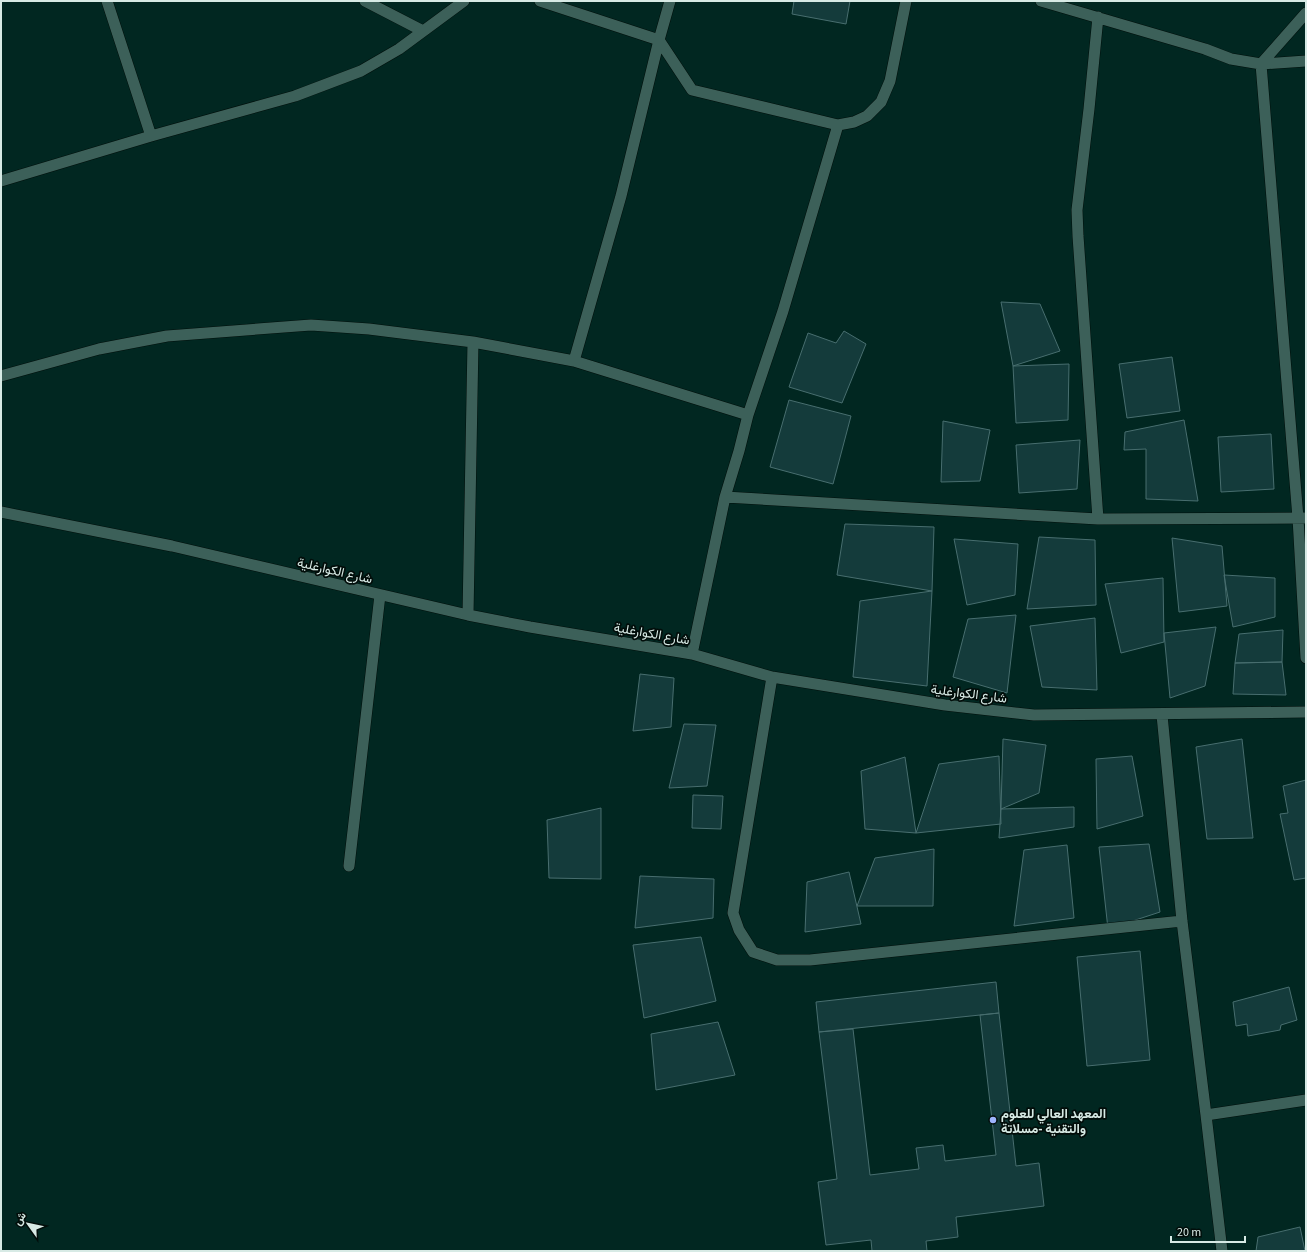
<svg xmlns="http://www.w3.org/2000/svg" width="1307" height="1252" viewBox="0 0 1307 1252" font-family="'Source Sans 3',Vazirmatn,sans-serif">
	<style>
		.building { fill: #143b3b; stroke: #486e6f }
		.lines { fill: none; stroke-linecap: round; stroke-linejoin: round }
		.minor-casing { stroke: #000f0b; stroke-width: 12 }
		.minor { stroke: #3c6059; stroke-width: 11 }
		.poi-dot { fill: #9eb4fd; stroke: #020d0a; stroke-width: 1.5 }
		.labels { text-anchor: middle; stroke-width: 3.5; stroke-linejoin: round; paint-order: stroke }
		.street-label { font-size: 13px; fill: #d7eae5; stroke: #020d0a }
		.poi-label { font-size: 13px; font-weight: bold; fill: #d7eae5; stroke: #020d0a; text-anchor: start }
	</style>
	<rect width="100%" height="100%" fill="#012721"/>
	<!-- building -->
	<path class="building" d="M 794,1 L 850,1 L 846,24 L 792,14 Z
		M 1001,302 L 1040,304 L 1060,351 L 1013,366 Z
		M 844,331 L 866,344 L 842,403 L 789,387 L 808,333 L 836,343 Z
		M 1172,357 L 1180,411 L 1127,418 L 1119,364 Z
		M 1069,364 L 1068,420 L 1016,423 L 1013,366 Z
		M 789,400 L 851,416 L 833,484 L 770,467 Z
		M 1184,420 L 1198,501 L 1146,499 L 1146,449 L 1124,450 L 1125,432 Z
		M 943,421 L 990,430 L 980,481 L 941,482 Z
		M 1271,434 L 1274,489 L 1221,492 L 1218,437 Z
		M 1080,440 L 1077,489 L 1019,493 L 1016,445 Z
		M 845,524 L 934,527 L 932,591 L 837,575 Z
		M 1039,537 L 1095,540 L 1096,605 L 1027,609 Z
		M 1172,538 L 1222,546 L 1227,606 L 1179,612 Z
		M 954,539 L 1018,544 L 1015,595 L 967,605 Z
		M 1224,575 L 1275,578 L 1275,617 L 1233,627 Z
		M 1163,578 L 1164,642 L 1121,653 L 1105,584 Z
		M 932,591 L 927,686 L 853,677 L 860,601 Z
		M 1016,615 L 1007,693 L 953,677 L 968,619 Z
		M 1095,618 L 1097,690 L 1042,687 L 1030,626 Z
		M 1216,627 L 1205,686 L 1170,698 L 1164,633 Z
		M 1283,630 L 1282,662 L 1235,663 L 1239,634 Z
		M 1282,662 L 1286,695 L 1233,694 L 1235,663 Z
		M 640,674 L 674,678 L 671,727 L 633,731 Z
		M 684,724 L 716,725 L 707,786 L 669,788 Z
		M 1003,739 L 1046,745 L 1039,793 L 1001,809 Z
		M 1242,739 L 1253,838 L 1207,839 L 1196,747 Z
		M 999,756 L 1001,824 L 916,833 L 939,764 Z
		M 1132,756 L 1143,816 L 1097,829 L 1096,759 Z
		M 905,757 L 916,833 L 865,829 L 861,771 Z
		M 1306,780 L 1306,878 L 1294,880 L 1280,814 L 1288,813 L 1283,786 Z
		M 693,795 L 723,796 L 721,829 L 692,828 Z
		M 1074,807 L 1074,827 L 999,838 L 1001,809 Z
		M 601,808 L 601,879 L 549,878 L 547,820 Z
		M 1149,844 L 1160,912 L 1108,929 L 1099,847 Z
		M 1067,845 L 1074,918 L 1014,926 L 1024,850 Z
		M 934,849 L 933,906 L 857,906 L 875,858 Z
		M 849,872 L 861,924 L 805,932 L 807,882 Z
		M 640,876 L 714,879 L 713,918 L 635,928 Z
		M 701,937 L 716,1001 L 644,1018 L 633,945 Z
		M 1140,951 L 1150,1060 L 1087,1066 L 1077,957 Z
		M 996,982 L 999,1013 L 819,1032 L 816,1002 Z
		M 1289,987 L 1297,1020 L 1281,1025 L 1280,1030 L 1248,1036 L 1247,1024 L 1236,1026 L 1233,1002 Z
		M 999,1013 L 1016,1166 L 1039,1163 L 1044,1206 L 956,1217 L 958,1237 L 926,1241 L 927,1251 L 872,1251 L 871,1240 L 826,1245 L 818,1182 L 837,1179 L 819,1032 L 853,1029 L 870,1175 L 919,1169 L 916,1148 L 943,1145 L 945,1161 L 996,1155 L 980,1015 Z
		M 718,1022 L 735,1075 L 656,1090 L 651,1034 Z
		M 1300,1227 L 1305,1251 L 1256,1251 L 1258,1237 Z"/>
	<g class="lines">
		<defs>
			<path id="minor" d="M 107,1 L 151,136
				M 365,1 L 423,31
				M 540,1 L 659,40 L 692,90 L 838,125 L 854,122 L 867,116 L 881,102 L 890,81 L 906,1
				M 670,1 L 659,40 L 621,196 L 574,361 L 748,415
				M 1041,1 L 1205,49 L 1231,59 L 1261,64 L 1306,61
				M 1306,13 L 1261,64 L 1298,518 L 1306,658
				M 1098,17 L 1089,109 L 1077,210 L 1078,236 L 1098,519
				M 1,181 L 151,136 L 295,96 L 361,71 L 399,49 L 464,1
				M 1,376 L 99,349 L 167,336 L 311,325 L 369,329 L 473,342 L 574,361
				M 725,497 L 1098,519 L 1306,518
				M 1,512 L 172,546 L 468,615 L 530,627 L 692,654 L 772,677 L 945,705 L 1034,715 L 1306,712
				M 468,615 L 473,342
				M 692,654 L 725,497 L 739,451 L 748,415 L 783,311 L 838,125
				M 772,677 L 733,913 L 739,930 L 753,952 L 777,960 L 810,960 L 1182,921
				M 1162,715 L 1182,921 L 1206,1115 L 1222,1251
				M 349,866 L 380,595
				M 1206,1115 L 1306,1100"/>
		</defs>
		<!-- minor casing -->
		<use href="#minor" class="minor-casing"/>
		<!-- minor -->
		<use href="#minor" class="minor"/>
	</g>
	<!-- markers -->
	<circle class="poi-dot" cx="993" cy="1120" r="4"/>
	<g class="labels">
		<!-- street labels -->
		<g class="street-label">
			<text transform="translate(335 570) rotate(13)" y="5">شارع الكوارغلية</text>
			<text transform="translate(652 633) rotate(10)" y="5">شارع الكوارغلية</text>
			<text transform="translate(969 693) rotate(7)" y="5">شارع الكوارغلية</text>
		</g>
		<!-- poi labels -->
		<g class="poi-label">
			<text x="1001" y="1118">المعهد العالي للعلوم<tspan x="1001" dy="15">والتقنية -مسلاتة</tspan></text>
		</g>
	</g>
	<!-- border -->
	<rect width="1307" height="1252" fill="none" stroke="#d7eae5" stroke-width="4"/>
	<!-- north arrow -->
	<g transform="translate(28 1224) rotate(303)" stroke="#020d0a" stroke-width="3" paint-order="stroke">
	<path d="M0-3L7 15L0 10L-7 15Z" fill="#d7eae5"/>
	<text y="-6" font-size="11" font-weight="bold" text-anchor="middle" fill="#d7eae5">ش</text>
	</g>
	<!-- scale -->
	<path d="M1171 1236v6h74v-6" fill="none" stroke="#d7eae5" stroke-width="2"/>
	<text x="1177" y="1236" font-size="12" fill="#d7eae5" stroke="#020d0a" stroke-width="3" paint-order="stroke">20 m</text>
</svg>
